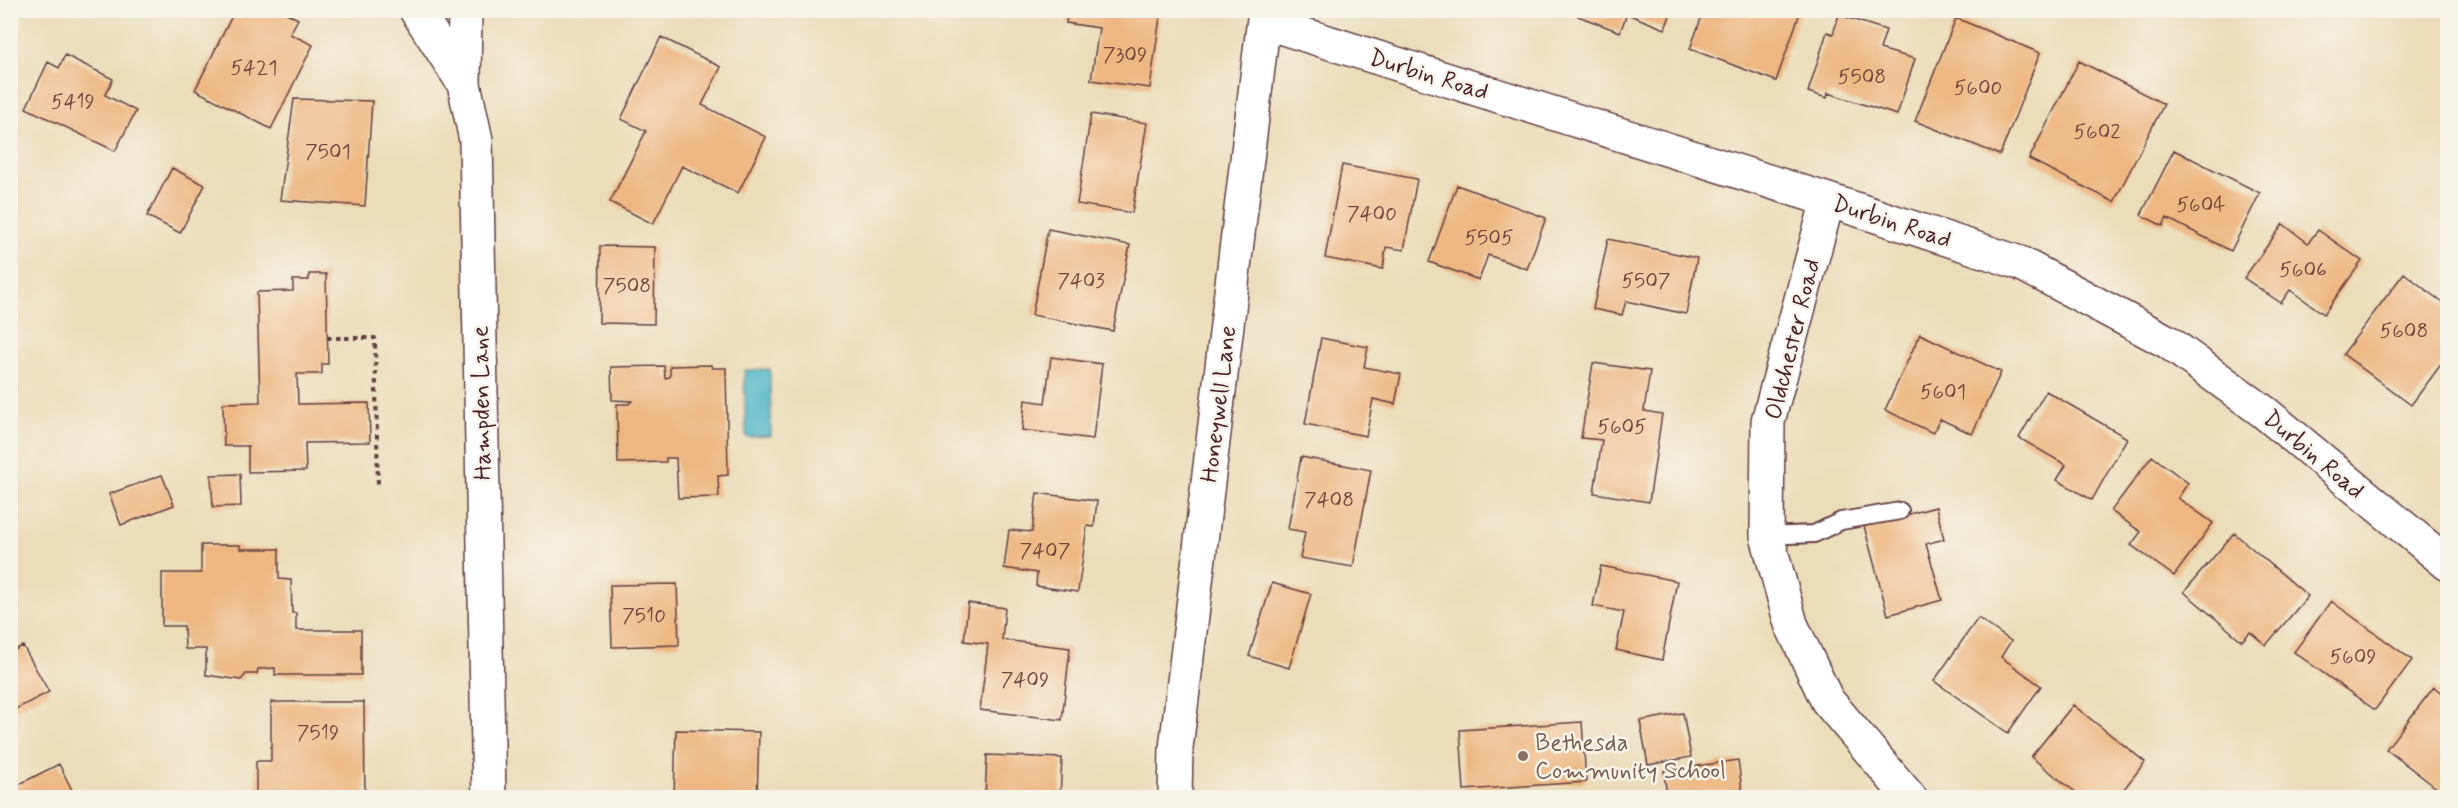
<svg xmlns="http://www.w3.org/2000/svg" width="2458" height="808" viewBox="0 0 2458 808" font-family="Mynerve,sans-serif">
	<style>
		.water { fill: #48b5c4; stroke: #496a78; stroke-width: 1.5 }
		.building { fill: #eeb680 }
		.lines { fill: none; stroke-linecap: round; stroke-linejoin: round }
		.service-casing { stroke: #623c40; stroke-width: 20 }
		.minor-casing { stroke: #623c40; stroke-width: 36 }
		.path { stroke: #623c40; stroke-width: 4; stroke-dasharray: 4.5 4.5; stroke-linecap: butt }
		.service { stroke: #fff; stroke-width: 16 }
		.minor { stroke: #fff; stroke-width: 33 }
		.education-dot { fill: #8d6e63; stroke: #f7f3e8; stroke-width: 2 }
		.labels { text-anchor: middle; stroke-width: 5; stroke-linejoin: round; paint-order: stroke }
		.number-label { font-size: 21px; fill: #734540 }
		.street-label { font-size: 24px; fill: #4a1f2b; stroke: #f7f3e8 }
		.education-label { font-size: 24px; fill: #785e54; stroke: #f7f3e8; text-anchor: start }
	</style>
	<rect width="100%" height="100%" fill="#f7f3e8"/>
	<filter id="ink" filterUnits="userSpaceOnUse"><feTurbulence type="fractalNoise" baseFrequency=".0167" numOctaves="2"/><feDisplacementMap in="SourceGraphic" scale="12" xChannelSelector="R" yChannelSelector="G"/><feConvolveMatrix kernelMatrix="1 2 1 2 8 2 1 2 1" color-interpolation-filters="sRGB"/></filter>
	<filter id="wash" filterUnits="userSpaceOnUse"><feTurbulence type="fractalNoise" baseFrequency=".008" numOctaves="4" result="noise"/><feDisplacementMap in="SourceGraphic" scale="24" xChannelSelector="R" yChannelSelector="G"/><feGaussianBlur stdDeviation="1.35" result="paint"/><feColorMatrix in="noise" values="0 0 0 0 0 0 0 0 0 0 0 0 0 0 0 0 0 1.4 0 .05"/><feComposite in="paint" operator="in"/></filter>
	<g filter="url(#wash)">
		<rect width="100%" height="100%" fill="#ebddba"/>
		<!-- water -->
		<path class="water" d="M 770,369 L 771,436 L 746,437 L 744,370 Z"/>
		<g id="blocks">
			<!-- building -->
			<path class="building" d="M 235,10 L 281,10 L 298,19 L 290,34 L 313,45 L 271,129 L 195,90 Z
				M 1068,10 L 1161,10 L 1150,88 L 1091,80 L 1099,28 L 1066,23 Z
				M 1580,10 L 1672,10 L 1665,29 L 1627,14 L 1620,32 L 1578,16 Z
				M 1704,10 L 1801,10 L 1776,81 L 1690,49 Z
				M 1839,15 L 1886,30 L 1880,49 L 1915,59 L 1897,115 L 1828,93 L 1827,98 L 1808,92 L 1827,32 L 1833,34 Z
				M 1956,18 L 2040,53 L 2000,155 L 1915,121 Z
				M 661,37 L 721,67 L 702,105 L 766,137 L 738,193 L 682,166 L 653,224 L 610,202 L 646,131 L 621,119 Z
				M 65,55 L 113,79 L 105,95 L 136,111 L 115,151 L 26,108 L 48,62 L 59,68 Z
				M 2079,61 L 2164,104 L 2114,202 L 2029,159 Z
				M 294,99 L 372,101 L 365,206 L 280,200 Z
				M 1091,114 L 1147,123 L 1132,213 L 1077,204 Z
				M 2174,150 L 2260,193 L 2231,251 L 2167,218 L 2163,226 L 2141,215 Z
				M 1342,165 L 1417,179 L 1404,250 L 1386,247 L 1383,269 L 1325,258 Z
				M 172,168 L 205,185 L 180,233 L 147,216 Z
				M 1457,185 L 1546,218 L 1527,269 L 1488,255 L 1479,280 L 1429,262 Z
				M 2283,224 L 2308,243 L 2318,230 L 2362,261 L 2324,314 L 2290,290 L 2281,303 L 2244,278 Z
				M 1048,229 L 1130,245 L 1113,331 L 1032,315 Z
				M 1608,239 L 1697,258 L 1686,314 L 1626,301 L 1622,315 L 1593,309 Z
				M 600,246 L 655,247 L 654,324 L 599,323 Z
				M 2404,273 L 2448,307 L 2448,355 L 2411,405 L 2343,354 Z
				M 309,274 L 326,274 L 328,364 L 322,364 L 322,374 L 297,374 L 298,404 L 369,403 L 370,442 L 305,443 L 306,471 L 248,472 L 248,446 L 224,446 L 223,403 L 260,402 L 257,292 L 293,291 L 293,280 L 309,280 Z
				M 1920,334 L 2001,372 L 1972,434 L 1940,419 L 1933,433 L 1885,410 Z
				M 1321,338 L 1368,347 L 1364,367 L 1401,374 L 1395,404 L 1373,399 L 1366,436 L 1305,424 Z
				M 1051,357 L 1102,364 L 1093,439 L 1022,430 L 1025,400 L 1045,403 Z
				M 1593,363 L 1650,371 L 1644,411 L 1662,414 L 1649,502 L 1594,493 L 1602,440 L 1581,438 Z
				M 711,365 L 712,368 L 726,368 L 728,475 L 718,476 L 719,497 L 678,498 L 676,458 L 666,458 L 666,462 L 618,463 L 617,404 L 629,404 L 632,401 L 612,400 L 611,367 L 664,366 L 665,378 L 670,377 L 670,366 Z
				M 2046,391 L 2127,438 L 2092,500 L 2057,480 L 2066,465 L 2019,438 Z
				M 2152,456 L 2188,483 L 2178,498 L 2213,523 L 2174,576 L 2131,545 L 2141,532 L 2111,511 Z
				M 1301,457 L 1371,470 L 1353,567 L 1300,558 L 1305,532 L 1288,529 Z
				M 240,474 L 241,506 L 213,507 L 211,475 Z
				M 162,475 L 174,505 L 121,525 L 109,494 Z
				M 1037,493 L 1097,501 L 1094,527 L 1087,526 L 1078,592 L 1036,586 L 1037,573 L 1004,568 L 1009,530 L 1032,532 Z
				M 1936,507 L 1944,539 L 1926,544 L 1942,600 L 1888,615 L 1864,526 Z
				M 2234,533 L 2308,596 L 2266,645 L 2250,632 L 2242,641 L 2184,592 Z
				M 201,545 L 240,545 L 240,549 L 279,549 L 279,579 L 291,580 L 292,613 L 296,613 L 296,630 L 361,630 L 361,675 L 275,675 L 275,668 L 258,669 L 257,674 L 246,674 L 241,680 L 206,675 L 206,649 L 185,649 L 184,626 L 162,626 L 162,573 L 201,573 Z
				M 1601,566 L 1677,581 L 1662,660 L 1616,650 L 1624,612 L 1593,606 Z
				M 1272,583 L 1311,594 L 1289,668 L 1249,656 Z
				M 677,584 L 679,645 L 612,647 L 610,585 Z
				M 2331,601 L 2412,660 L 2375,710 L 2294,652 Z
				M 968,603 L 1005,608 L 1002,640 L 1070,648 L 1062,720 L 980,710 L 988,644 L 964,641 Z
				M 1978,618 L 2011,641 L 2001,657 L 2041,686 L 2008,733 L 1934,681 Z
				M 23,646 L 49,692 L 10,712 L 10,652 Z
				M 2434,687 L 2448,698 L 2448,797 L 2386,749 Z
				M 271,702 L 364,702 L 365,798 L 256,798 L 256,761 L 271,761 Z
				M 2073,705 L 2145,762 L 2117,798 L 2083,798 L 2031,757 Z
				M 1683,713 L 1691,757 L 1648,765 L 1640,721 Z
				M 1582,722 L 1586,782 L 1464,790 L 1460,730 Z
				M 676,730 L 759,732 L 757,798 L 674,797 Z
				M 987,755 L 1062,758 L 1060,798 L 985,798 Z
				M 1738,760 L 1743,798 L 1667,798 L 1664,771 Z
				M 59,764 L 76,798 L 10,798 L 10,789 Z"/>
		</g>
	</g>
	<g filter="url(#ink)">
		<use href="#blocks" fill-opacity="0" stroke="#623c40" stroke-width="1.5"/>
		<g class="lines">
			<defs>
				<path id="service" d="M 1767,536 L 1814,534 L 1841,521 L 1900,511"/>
				<path id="minor" d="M 416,10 L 464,84
					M 465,10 L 464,84 L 476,140 L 489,798
					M 1264,22 L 1828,200 L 2020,263 L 2168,342 L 2264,412 L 2448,564
					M 1828,200 L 1768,421 L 1767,536 L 1791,624 L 1827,700 L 1910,798
					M 1175,798 L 1176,748 L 1265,10"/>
			</defs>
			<!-- service casing -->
			<use href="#service" class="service-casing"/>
			<!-- minor casing -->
			<use href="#minor" class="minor-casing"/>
			<!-- path -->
			<path class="path" d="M 327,338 L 375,338 L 378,488"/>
			<!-- service -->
			<use href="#service" class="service"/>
			<!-- minor -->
			<use href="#minor" class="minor"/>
		</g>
	</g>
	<!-- markers -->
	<circle class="education-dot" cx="1523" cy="756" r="6"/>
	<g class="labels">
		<!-- number labels -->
		<g class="number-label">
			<text x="1125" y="61">7309</text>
			<text x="254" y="74">5421</text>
			<text x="1862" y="83">5508</text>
			<text x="1978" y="94">5600</text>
			<text x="73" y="108">5419</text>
			<text x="2097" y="138">5602</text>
			<text x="328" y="158">7501</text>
			<text x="2201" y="211">5604</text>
			<text x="1372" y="220">7400</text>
			<text x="1489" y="244">5505</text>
			<text x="2303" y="276">5606</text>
			<text x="1081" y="287">7403</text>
			<text x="1646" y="287">5507</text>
			<text x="627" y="292">7508</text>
			<text x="2404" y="337">5608</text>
			<text x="1943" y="398">5601</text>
			<text x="1622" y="433">5605</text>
			<text x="1329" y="506">7408</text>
			<text x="1045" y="557">7407</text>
			<text x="644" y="622">7510</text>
			<text x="2353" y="663">5609</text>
			<text x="1025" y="686">7409</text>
			<text x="318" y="739">7519</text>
		</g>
		<!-- street labels -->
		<g class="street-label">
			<text transform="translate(1429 74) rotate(17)" y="8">Durbin Road</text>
			<text transform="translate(1892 221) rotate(18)" y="8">Durbin Road</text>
			<text transform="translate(1792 339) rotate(-76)" y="8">Oldchester Road</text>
			<text transform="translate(481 403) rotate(-91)" y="8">Hampden Lane</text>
			<text transform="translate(1218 404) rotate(-83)" y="8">Honeywell Lane</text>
			<text transform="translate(2314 454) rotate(40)" y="8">Durbin Road</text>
		</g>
		<!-- education labels -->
		<g class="education-label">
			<text x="1535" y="750">Bethesda<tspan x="1535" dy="28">Community School</tspan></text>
		</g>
	</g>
	<!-- margin -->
	<rect width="2458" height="808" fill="none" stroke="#f7f3e8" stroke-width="36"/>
</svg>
